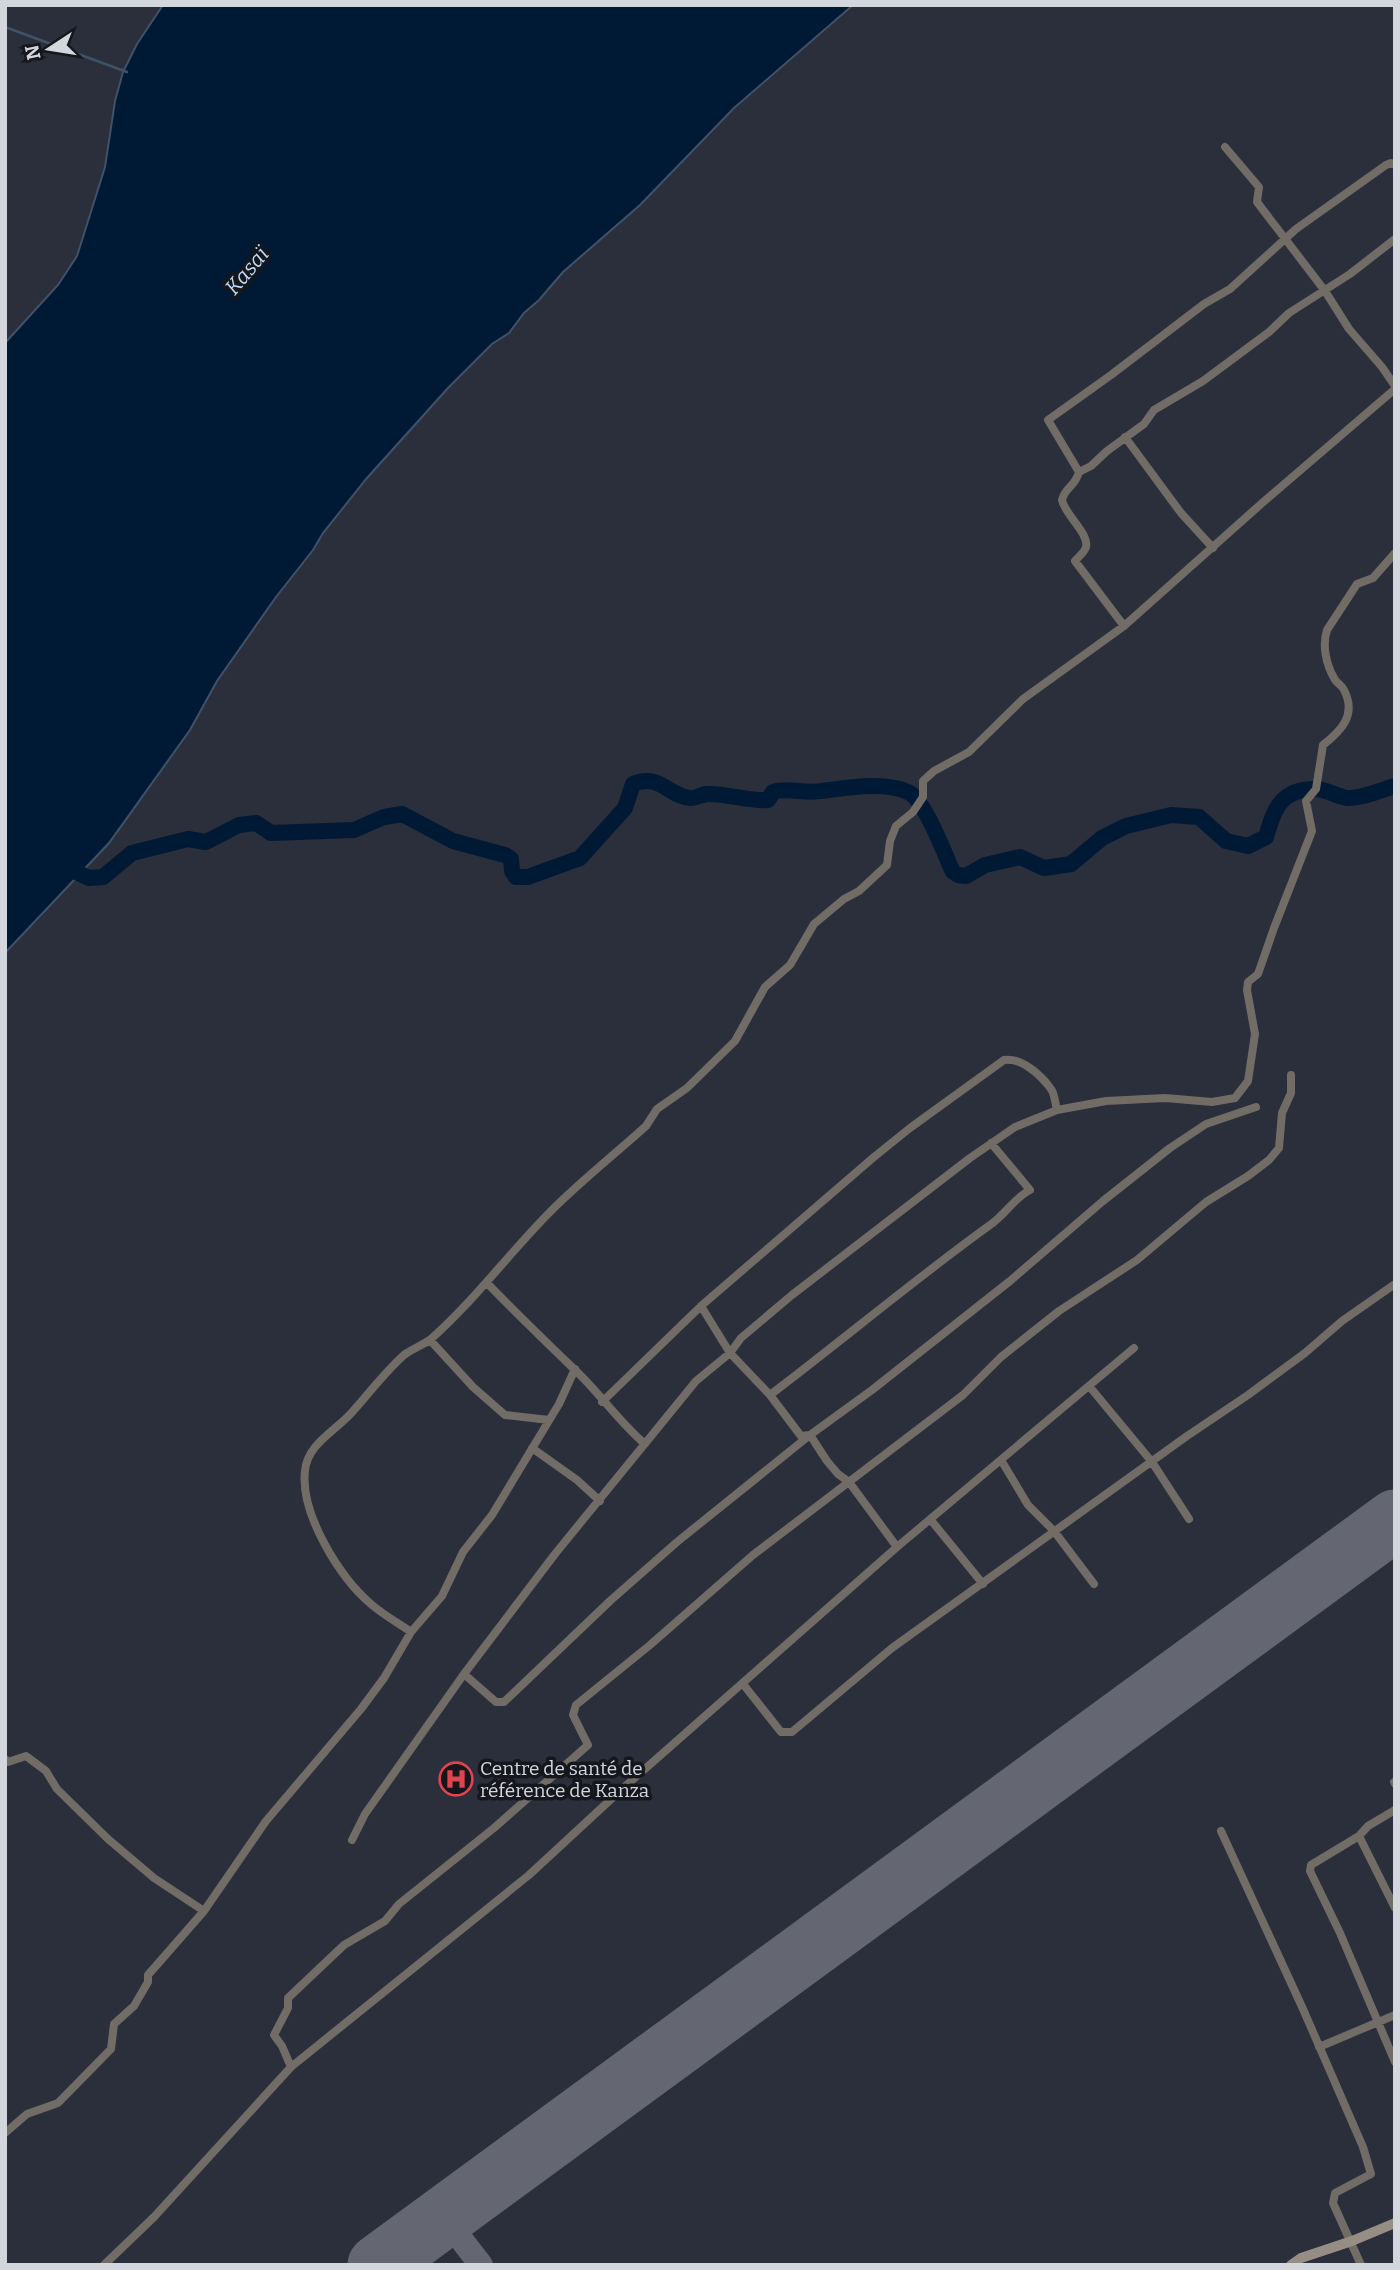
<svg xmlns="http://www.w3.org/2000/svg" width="1400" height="2270" viewBox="0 0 1400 2270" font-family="Bitter,serif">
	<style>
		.water { fill: #001a35; stroke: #405268; stroke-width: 2 }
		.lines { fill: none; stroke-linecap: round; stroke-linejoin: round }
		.stream { stroke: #405268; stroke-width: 2.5 }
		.river { stroke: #001a35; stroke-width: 16 }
		.taxiway { stroke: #646772; stroke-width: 24 }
		.runway { stroke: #646772; stroke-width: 61 }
		.minor { stroke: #716c66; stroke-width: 8 }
		.secondary { stroke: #968e85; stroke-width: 10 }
		.labels { text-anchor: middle; stroke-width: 7; stroke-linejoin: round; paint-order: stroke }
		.poi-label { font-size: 19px; fill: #d4d6de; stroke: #15171c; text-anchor: start }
		.water-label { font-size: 21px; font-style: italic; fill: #bddaf9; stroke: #15171c }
	</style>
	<rect width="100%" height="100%" fill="#2b2e3b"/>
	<!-- water -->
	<path class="water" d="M 163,5 L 853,5 L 734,108 L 640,205 L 563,272 L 539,300 L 524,313 L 509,333 L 492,344 L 448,388 L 367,478 L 323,533 L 313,550 L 276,597 L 217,681 L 190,730 L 109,843 L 5,953 L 5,343 L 58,285 L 77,256 L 105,167 L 115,101 L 123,72 L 137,44 Z"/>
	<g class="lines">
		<!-- stream -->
		<path class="stream" d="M 5,27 L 127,72"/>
		<!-- river -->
		<path class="river" d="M 61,865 L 89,878 L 103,877 L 132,853 L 188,839 L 206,842 L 239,825 L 256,823 L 271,833 L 354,830 L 384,817 L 402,814 L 453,841 L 505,855 L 511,859 L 512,871 L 516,877 L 528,877 L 580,858 L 625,808 L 633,784 C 661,773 667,796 691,798 C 696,798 701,795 707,794 C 726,793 751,802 768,800 L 773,792 C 788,787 805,794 821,791 C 847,788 883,781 908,792 C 925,800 944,853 953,872 L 958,875 L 966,876 L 985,865 L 1020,857 L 1044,868 L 1071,864 L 1102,838 L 1126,826 L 1171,815 L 1199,817 L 1226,841 L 1248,846 L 1266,837 C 1274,809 1281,789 1315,789 C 1326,789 1336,796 1347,798 C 1361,799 1381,790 1395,786"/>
		<!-- taxiway -->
		<path class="taxiway" d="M 444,2217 L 481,2265"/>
		<!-- runway -->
		<path class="runway" d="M 378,2265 L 1395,1520"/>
		<!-- minor -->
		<path class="minor" d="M 1225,147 L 1259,187 L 1257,202 L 1325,291 L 1349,329 L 1382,367 L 1395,386
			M 1125,437 L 1181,513 L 1213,548
			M 1079,472 L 1091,466 L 1107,451 L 1144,424 L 1154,410 L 1203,381 L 1269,332 L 1289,313 L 1350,274 L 1395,239
			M 1124,626 L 1075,561 C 1078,557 1085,552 1086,547 C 1089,533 1065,515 1062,500 C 1065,487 1075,487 1079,472 L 1048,420 L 1111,375 L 1204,304 L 1230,289 L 1296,229 L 1386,165 L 1391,163 L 1395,165
			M 487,1283 C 515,1312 544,1340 573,1368 C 599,1392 618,1421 645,1444
			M 701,1306 L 730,1353 L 770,1395 L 801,1436 L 810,1435 L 827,1461 L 838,1474 L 849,1482 L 897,1547
			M 430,1340 L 473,1387 L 505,1415 L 549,1420
			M 1089,1386 L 1152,1462 L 1189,1519
			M 770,1395 C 844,1339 915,1279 990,1225 C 1005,1215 1014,1198 1030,1190 L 991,1143
			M 602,1402 L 701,1306 L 874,1157 L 910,1128 L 1004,1060 C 1021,1057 1041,1075 1051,1089 C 1055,1094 1055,1104 1057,1110
			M 532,1448 L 577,1480 L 600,1501
			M 1001,1460 L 1028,1505 L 1054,1531 L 1094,1584
			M 930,1519 L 983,1584
			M 411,1632 C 398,1623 384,1615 372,1605 C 340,1578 300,1514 305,1471 C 307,1443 339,1429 354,1410 C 371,1391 385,1372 404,1355 C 412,1349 423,1345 431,1339 C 475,1300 510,1252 551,1211 C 581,1181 615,1154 646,1126 L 657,1109 L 687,1088 L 735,1041 L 765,987 L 790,965 L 814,924 L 844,899 L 859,891 L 887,865 L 890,841 L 896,826 L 913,812 L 923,797 L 923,781 L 934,771 L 969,752 L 1023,699 L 1124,626 L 1261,504 L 1395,389
			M 464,1674 L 496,1702 L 504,1702 L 611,1600 L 677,1542 L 810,1435 L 872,1390 L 1010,1281 L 1103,1201 L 1170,1148 L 1206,1124 L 1256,1107
			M 743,1684 L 781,1732 L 792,1732 L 892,1648 L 1187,1436 L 1248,1395 L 1305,1353 L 1342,1321 L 1395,1284
			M 5,1759 L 8,1762 L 26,1756 L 46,1771 L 57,1789 L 108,1839 L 154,1878 L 204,1911
			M 1394,1782 L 1395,1784
			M 1395,1810 L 1368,1826 L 1359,1836 L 1395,1908
			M 1221,1831 L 1303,2009 L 1363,2147 L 1371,2174 L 1335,2193 L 1333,2203 L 1361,2265
			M 1359,1836 L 1311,1865 L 1310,1871 L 1340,1933 L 1395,2062
			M 352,1840 L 365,1814 L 464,1674 L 555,1554 L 696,1381 L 730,1353 L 741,1338 L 792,1295 L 970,1158 L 1015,1127 L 1057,1110 L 1106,1101 L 1165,1098 L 1212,1102 L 1235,1098 L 1248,1081 L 1255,1034 L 1247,990 L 1248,982 L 1258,974 L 1274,928 L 1312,831 L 1306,801 L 1316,789 L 1323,745 C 1341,731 1357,715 1344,690 C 1342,685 1336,683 1334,678 C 1326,664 1322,645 1327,630 L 1357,584 L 1373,578 L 1395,553
			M 1319,2047 L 1395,2015
			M 291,2067 L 282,2046 L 274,2035 L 288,2008 L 288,1998 L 344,1945 L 385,1921 L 399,1904 L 494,1828 L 588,1745 L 573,1715 L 576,1705 L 650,1645 L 753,1555 L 963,1395 L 1001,1357 L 1059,1311 L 1137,1260 L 1206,1202 L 1248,1176 L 1269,1160 L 1279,1148 L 1282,1113 L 1291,1093 L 1291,1075
			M 5,2133 L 27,2114 L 58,2103 L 111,2049 L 114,2024 L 134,2006 L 148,1982 L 148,1975 L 204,1911 L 266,1821 L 361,1709 L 384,1678 L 411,1632 L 442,1596 L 463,1552 L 492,1515 L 559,1404 L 575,1369
			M 104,2265 L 154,2217 L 291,2067 L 529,1875 L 621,1790 L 897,1547 L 1134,1348"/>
		<!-- secondary -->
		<path class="secondary" d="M 1291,2265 L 1301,2258 L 1352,2241 L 1395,2223"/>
	</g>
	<!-- icons -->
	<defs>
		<symbol id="hospital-ring" viewBox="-11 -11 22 22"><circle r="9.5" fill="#15171c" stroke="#e0444e" stroke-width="1.5"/><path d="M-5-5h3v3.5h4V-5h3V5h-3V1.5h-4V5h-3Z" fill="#e0444e"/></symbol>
	</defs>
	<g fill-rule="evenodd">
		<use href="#hospital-ring" x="437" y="1760" width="38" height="38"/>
	</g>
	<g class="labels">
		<!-- poi labels -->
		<g class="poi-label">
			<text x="480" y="1775">Centre de santé de<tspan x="480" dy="22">référence de Kanza</tspan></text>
		</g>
		<!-- water labels -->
		<g class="water-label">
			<text transform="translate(247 271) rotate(-50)" y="7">Kasaï</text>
		</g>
	</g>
	<!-- border -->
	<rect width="1400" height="2270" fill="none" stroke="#d4d6de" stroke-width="14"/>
	<!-- north arrow -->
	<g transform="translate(49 49) rotate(258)" stroke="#15171c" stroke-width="5" paint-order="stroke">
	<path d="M0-5L12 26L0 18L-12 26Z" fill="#d4d6de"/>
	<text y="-10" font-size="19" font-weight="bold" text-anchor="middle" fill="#d4d6de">N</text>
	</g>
</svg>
